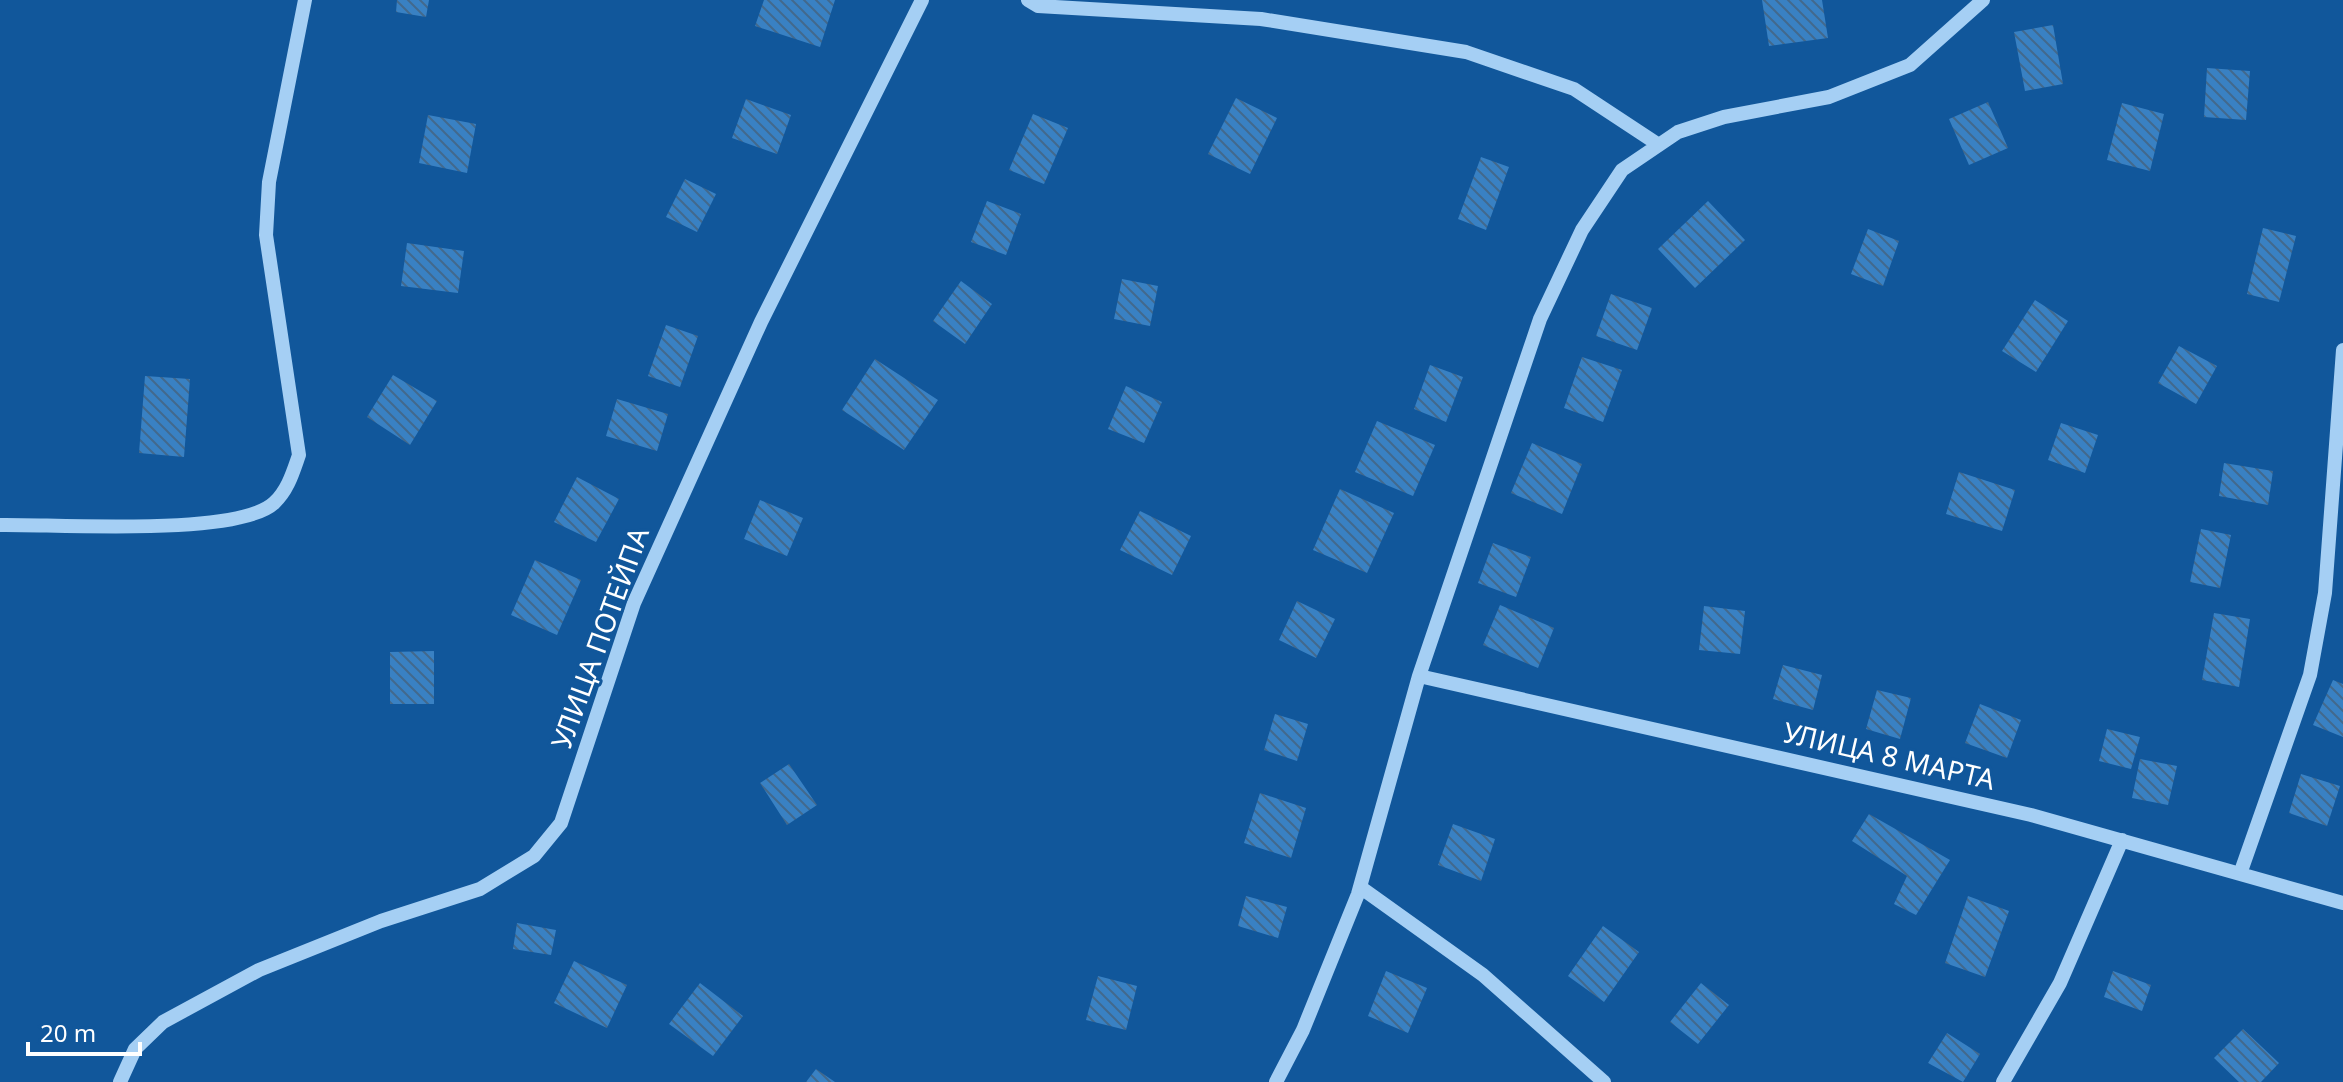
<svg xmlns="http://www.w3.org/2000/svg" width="2343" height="1082" viewBox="0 0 2343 1082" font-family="'Noto Sans',sans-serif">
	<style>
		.building { fill: url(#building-back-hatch) }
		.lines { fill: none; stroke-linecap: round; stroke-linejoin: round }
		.minor { stroke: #a5cff4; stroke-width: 14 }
		.labels { text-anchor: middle; stroke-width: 6; stroke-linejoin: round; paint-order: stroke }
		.street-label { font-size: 28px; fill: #fff; stroke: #11579b }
	</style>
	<defs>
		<pattern id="building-back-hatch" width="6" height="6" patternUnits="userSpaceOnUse" patternTransform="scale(2)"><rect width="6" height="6" fill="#3981c3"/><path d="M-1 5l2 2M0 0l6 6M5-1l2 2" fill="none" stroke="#42698d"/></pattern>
	</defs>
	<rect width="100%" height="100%" fill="#11579b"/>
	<!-- building -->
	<path class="building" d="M 397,0 L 429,0 L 426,17 L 396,12 Z
		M 764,0 L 835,0 L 820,47 L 755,26 Z
		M 1762,0 L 1822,0 L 1828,38 L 1769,46 Z
		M 2053,25 L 2063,84 L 2025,91 L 2014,32 Z
		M 2207,68 L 2250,71 L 2246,120 L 2204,117 Z
		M 1236,98 L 1277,118 L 1250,174 L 1208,154 Z
		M 746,99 L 791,115 L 777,154 L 732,138 Z
		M 1988,102 L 2008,148 L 1969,165 L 1949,119 Z
		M 2122,103 L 2164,114 L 2150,171 L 2107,160 Z
		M 1033,114 L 1068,128 L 1044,184 L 1009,170 Z
		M 428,115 L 476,124 L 467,173 L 419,163 Z
		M 1481,157 L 1509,167 L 1486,230 L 1458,219 Z
		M 685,179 L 716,194 L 697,232 L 666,217 Z
		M 987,201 L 1021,214 L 1006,255 L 971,242 Z
		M 1708,201 L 1745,240 L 1695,288 L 1658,249 Z
		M 2263,228 L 2296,236 L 2279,302 L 2247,294 Z
		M 1868,229 L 1899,241 L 1883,286 L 1851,274 Z
		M 407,243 L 464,251 L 458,293 L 401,286 Z
		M 1122,279 L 1158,286 L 1150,326 L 1114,319 Z
		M 961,281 L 992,304 L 965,344 L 933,321 Z
		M 1611,294 L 1652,308 L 1637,350 L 1596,336 Z
		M 2035,300 L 2068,321 L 2036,372 L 2002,351 Z
		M 666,325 L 698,336 L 680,387 L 648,376 Z
		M 2179,346 L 2217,366 L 2196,404 L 2158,383 Z
		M 1582,357 L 1622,370 L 1603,422 L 1564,408 Z
		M 875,359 L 938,400 L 904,450 L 842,410 Z
		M 1430,365 L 1463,377 L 1446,422 L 1414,409 Z
		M 393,375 L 437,401 L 410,445 L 367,417 Z
		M 145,376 L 190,379 L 184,457 L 139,453 Z
		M 1126,386 L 1162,402 L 1144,443 L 1108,429 Z
		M 617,399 L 668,414 L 657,451 L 606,436 Z
		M 1377,421 L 1435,445 L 1413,496 L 1355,472 Z
		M 2061,423 L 2098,435 L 2085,473 L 2048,460 Z
		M 1532,443 L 1582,464 L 1562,514 L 1511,493 Z
		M 2224,463 L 2273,471 L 2268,505 L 2219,496 Z
		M 1959,472 L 2015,490 L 2002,531 L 1946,514 Z
		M 577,477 L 619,499 L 596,542 L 554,522 Z
		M 1340,489 L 1394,513 L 1367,573 L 1313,550 Z
		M 760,500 L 803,518 L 787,556 L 744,539 Z
		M 1140,511 L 1191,536 L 1172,575 L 1120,550 Z
		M 2201,529 L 2231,535 L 2220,588 L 2190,582 Z
		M 1493,543 L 1531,557 L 1516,597 L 1478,583 Z
		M 535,560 L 581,580 L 557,635 L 511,615 Z
		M 1297,601 L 1335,619 L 1316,658 L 1279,640 Z
		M 1500,605 L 1554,628 L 1538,668 L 1483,645 Z
		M 1704,606 L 1745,611 L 1740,654 L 1699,650 Z
		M 2214,613 L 2250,619 L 2239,687 L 2202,680 Z
		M 434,651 L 434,704 L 390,704 L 390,652 Z
		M 1783,665 L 1822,675 L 1813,710 L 1773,699 Z
		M 2333,680 L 2343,684 L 2343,737 L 2313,725 Z
		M 1877,690 L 1911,698 L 1900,739 L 1866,729 Z
		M 1980,704 L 2021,720 L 2007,758 L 1965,743 Z
		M 1275,714 L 1308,724 L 1297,761 L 1264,750 Z
		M 2107,729 L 2140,737 L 2131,769 L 2099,761 Z
		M 2140,759 L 2177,766 L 2168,805 L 2132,798 Z
		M 789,764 L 817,805 L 787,825 L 760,783 Z
		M 2301,774 L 2340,786 L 2327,826 L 2289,813 Z
		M 1260,793 L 1306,808 L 1291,858 L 1244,843 Z
		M 1869,814 L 1950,860 L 1916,915 L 1894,904 L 1907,876 L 1852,841 Z
		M 1453,824 L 1495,839 L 1481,881 L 1438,865 Z
		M 1246,896 L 1287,907 L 1278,938 L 1238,926 Z
		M 1968,896 L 2009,911 L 1985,977 L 1945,963 Z
		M 517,923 L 556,930 L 551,955 L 513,949 Z
		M 1603,926 L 1639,952 L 1604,1002 L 1568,976 Z
		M 574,961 L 627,985 L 607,1028 L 554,1003 Z
		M 1386,971 L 1427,988 L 1408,1033 L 1368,1016 Z
		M 2113,971 L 2151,985 L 2142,1011 L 2104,997 Z
		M 1098,976 L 1137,986 L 1126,1030 L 1086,1020 Z
		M 700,983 L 743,1016 L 713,1056 L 669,1024 Z
		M 1701,983 L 1729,1005 L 1698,1044 L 1670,1022 Z
		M 2243,1029 L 2279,1063 L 2261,1082 L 2239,1082 L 2214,1058 Z
		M 1947,1033 L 1980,1054 L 1963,1082 L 1928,1063 Z
		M 816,1069 L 835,1082 L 806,1082 Z"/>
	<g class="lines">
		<!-- minor -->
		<path class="minor" d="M 1028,0 L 1038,6 L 1261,19 L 1466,52 L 1574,89 L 1659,145
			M 0,525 C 55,524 237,537 274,503 C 288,490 293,472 299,455 L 266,235 L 269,182 L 305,0
			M 1419,676 L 2031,815 L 2343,903
			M 2240,874 L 2310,675 L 2325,593 L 2343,350
			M 1360,887 L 1483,975 L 1604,1082
			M 120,1082 L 135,1049 L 163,1022 L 259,970 L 381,921 L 480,889 L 534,856 L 561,823 L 634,603 L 761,322 L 922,0
			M 1276,1082 L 1303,1030 L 1358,894 L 1419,676 L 1540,319 L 1582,230 L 1622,170 L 1678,132 L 1724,117 L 1829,97 L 1910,65 L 1983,0
			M 2003,1082 L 2060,983 L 2122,840"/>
	</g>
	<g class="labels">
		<!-- street labels -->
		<g class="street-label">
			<text transform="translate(600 638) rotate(-70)" y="10">УЛИЦА ПОТЕЙПА</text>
			<text transform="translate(1889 756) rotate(13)" y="10">УЛИЦА 8 МАРТА</text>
		</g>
	</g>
	<!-- scale -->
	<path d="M28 1042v12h112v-12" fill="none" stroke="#ffffff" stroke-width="4"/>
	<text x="40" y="1042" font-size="24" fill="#ffffff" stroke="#11579b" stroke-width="6" paint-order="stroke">20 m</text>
</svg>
